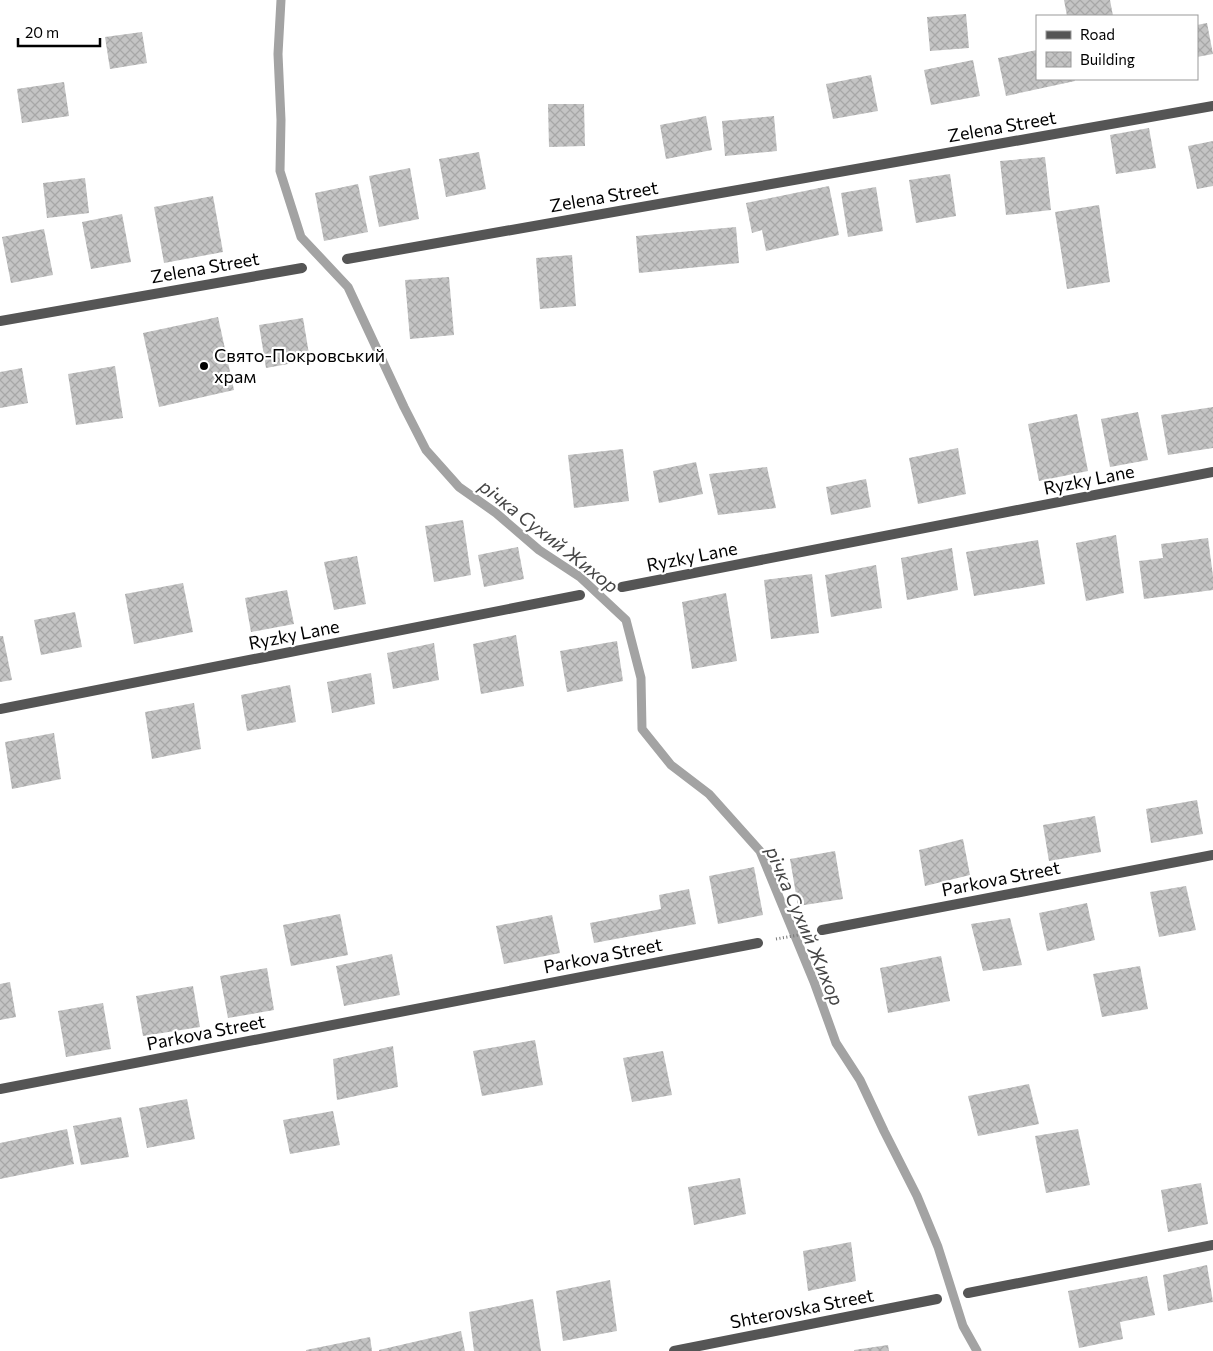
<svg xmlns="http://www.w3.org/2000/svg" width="1213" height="1351" viewBox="0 0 1213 1351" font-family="Commissioner,sans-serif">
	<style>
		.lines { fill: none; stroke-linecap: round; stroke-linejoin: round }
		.stream { stroke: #a3a3a3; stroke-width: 9 }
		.building { fill: url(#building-cross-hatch) }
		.path { stroke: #777; stroke-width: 3; stroke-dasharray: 1 2.5; stroke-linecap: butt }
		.minor { stroke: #555; stroke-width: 10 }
		.poi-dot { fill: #000; stroke: #fff; stroke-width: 2 }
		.labels { text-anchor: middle; stroke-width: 4.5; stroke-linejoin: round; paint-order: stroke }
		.street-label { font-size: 18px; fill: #000; stroke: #fff }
		.poi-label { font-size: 18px; fill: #000; stroke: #fff; text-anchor: start }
		.water-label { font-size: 19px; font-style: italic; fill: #444; stroke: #fff }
	</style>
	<defs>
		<pattern id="building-cross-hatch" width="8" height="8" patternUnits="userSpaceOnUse" patternTransform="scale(1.25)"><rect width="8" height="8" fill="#c4c4c4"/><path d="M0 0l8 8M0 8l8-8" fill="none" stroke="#a7a7a7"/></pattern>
	</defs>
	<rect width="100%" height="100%" fill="#fff"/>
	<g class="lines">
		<!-- stream -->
		<path class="stream" d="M 281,0 L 278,54 L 281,120 L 280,171 L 301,237 L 348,287 L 404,407 L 426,450 L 459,487 L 496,513 L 539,550 L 580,577 L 626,620 L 641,678 L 642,729 L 671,765 L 709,794 L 760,851 L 814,982 L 836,1043 L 860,1080 L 884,1131 L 917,1196 L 938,1247 L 963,1326 L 977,1351"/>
	</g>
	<!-- building -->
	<path class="building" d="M 1064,0 L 1110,0 L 1113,16 L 1067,16 Z
		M 966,14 L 969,48 L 930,51 L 927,17 Z
		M 1207,23 L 1213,54 L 1197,57 L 1197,25 Z
		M 142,32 L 147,63 L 110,69 L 105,37 Z
		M 1037,50 L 1037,79 L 1074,79 L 1075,81 L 1006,96 L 998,58 Z
		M 973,60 L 980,96 L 931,105 L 924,70 Z
		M 871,75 L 878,111 L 833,119 L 826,84 Z
		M 64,82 L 69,116 L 22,123 L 17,89 Z
		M 548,104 L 584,104 L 585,146 L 549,147 Z
		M 706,116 L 712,150 L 666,159 L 660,125 Z
		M 774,116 L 777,151 L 725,156 L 722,121 Z
		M 1149,128 L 1156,168 L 1116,174 L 1110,135 Z
		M 1213,141 L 1213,186 L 1197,189 L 1188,146 Z
		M 479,152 L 486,189 L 446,197 L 439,159 Z
		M 1045,157 L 1051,210 L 1006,215 L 1000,161 Z
		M 410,168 L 419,219 L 379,227 L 369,176 Z
		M 950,174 L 956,216 L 916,223 L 909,180 Z
		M 85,178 L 89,213 L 47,218 L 43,183 Z
		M 358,184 L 368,232 L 324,241 L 315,193 Z
		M 829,186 L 839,235 L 766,251 L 762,230 L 752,233 L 746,203 Z
		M 876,187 L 883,231 L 848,237 L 841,193 Z
		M 213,196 L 223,252 L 164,263 L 154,207 Z
		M 1099,205 L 1110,282 L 1067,289 L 1055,212 Z
		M 122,214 L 131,262 L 91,269 L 82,222 Z
		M 736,227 L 739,263 L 639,273 L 636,236 Z
		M 44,229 L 53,275 L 11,283 L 2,237 Z
		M 572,255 L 576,306 L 540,309 L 536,258 Z
		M 449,277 L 454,335 L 410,339 L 405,280 Z
		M 218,317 L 234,390 L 159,407 L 143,333 Z
		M 303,318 L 310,360 L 266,368 L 259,325 Z
		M 115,366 L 123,418 L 76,425 L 68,374 Z
		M 22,368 L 28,403 L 0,408 L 0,372 Z
		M 1213,407 L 1213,448 L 1168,455 L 1161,415 Z
		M 1138,412 L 1148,460 L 1110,467 L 1101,419 Z
		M 1077,414 L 1088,471 L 1039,481 L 1028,424 Z
		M 958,448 L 966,494 L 918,504 L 909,458 Z
		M 623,449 L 629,501 L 574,508 L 568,455 Z
		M 696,462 L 703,494 L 659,503 L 653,471 Z
		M 767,467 L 776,508 L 718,515 L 709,474 Z
		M 866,479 L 871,507 L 831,515 L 826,487 Z
		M 463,520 L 471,575 L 434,582 L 425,526 Z
		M 1116,535 L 1124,593 L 1086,601 L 1076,543 Z
		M 1208,538 L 1213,576 L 1213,590 L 1144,599 L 1139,561 L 1163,558 L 1161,544 Z
		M 1038,540 L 1045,584 L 974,596 L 966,552 Z
		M 518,547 L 524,579 L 484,587 L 478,555 Z
		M 952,548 L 958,590 L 907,600 L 901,558 Z
		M 357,556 L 366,604 L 334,610 L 324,562 Z
		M 876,565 L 882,608 L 831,617 L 825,575 Z
		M 812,574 L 819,633 L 771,639 L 764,580 Z
		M 183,583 L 193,632 L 134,644 L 125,594 Z
		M 287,590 L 294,624 L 251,632 L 245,598 Z
		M 726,593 L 737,661 L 692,669 L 682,602 Z
		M 75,612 L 82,647 L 41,655 L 34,620 Z
		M 516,635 L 524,686 L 481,694 L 473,644 Z
		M 0,636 L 3,636 L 12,680 L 0,682 Z
		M 617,641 L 623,681 L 567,692 L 560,651 Z
		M 434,643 L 439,680 L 393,689 L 387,653 Z
		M 371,673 L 375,704 L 332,713 L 327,682 Z
		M 290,685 L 296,722 L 247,731 L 241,695 Z
		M 194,703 L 201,749 L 152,759 L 145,712 Z
		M 54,733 L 61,779 L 12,789 L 5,742 Z
		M 1197,800 L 1203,834 L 1151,843 L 1146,809 Z
		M 1095,816 L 1101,852 L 1049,861 L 1043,825 Z
		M 963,839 L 970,875 L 925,886 L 919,850 Z
		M 835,851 L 843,899 L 798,906 L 790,859 Z
		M 754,867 L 763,915 L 718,924 L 709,876 Z
		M 1186,886 L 1196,930 L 1159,937 L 1150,892 Z
		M 689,889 L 696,924 L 594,943 L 590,923 L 661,909 L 659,895 Z
		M 1087,903 L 1095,940 L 1047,951 L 1039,913 Z
		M 340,914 L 348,955 L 291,966 L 283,925 Z
		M 552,915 L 560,953 L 504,964 L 496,926 Z
		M 1010,918 L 1022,965 L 983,971 L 971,924 Z
		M 392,954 L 400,995 L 344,1006 L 336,966 Z
		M 941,956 L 950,1001 L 888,1013 L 880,968 Z
		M 1140,966 L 1148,1009 L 1102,1017 L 1093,974 Z
		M 267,968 L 274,1010 L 228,1018 L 220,976 Z
		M 10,982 L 16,1017 L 0,1020 L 0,984 Z
		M 193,986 L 200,1027 L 143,1036 L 136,996 Z
		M 103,1003 L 111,1049 L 66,1057 L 58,1011 Z
		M 535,1040 L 543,1085 L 482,1096 L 473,1051 Z
		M 393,1046 L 398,1087 L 337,1100 L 333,1059 Z
		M 663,1051 L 672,1095 L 632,1102 L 623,1058 Z
		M 1029,1084 L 1039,1124 L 978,1136 L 968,1096 Z
		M 187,1099 L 195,1139 L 147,1148 L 139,1108 Z
		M 333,1111 L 340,1145 L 290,1154 L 283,1120 Z
		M 121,1117 L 129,1157 L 81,1165 L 73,1126 Z
		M 67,1129 L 74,1164 L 0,1179 L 0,1143 Z
		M 1078,1129 L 1090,1185 L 1046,1193 L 1035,1136 Z
		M 740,1178 L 746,1214 L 694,1225 L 688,1187 Z
		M 1201,1183 L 1208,1224 L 1168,1232 L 1161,1190 Z
		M 851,1242 L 856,1281 L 808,1291 L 803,1251 Z
		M 1207,1265 L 1213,1302 L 1168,1311 L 1163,1275 Z
		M 1147,1276 L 1155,1315 L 1120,1322 L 1123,1339 L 1079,1348 L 1068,1291 Z
		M 610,1280 L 617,1331 L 563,1341 L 556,1291 Z
		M 533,1299 L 541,1351 L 474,1351 L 469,1312 Z
		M 461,1331 L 465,1351 L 379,1351 L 379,1350 Z
		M 370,1337 L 372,1351 L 306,1351 L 306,1350 Z
		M 888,1345 L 889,1351 L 854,1351 L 854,1350 Z"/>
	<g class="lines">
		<!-- path -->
		<path class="path" d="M 776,939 L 804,934"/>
		<!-- minor -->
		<path class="minor" d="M 347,259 L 1213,106
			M 0,321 L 302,268
			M 622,587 L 1213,472
			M 0,709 L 580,595
			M 822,930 L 1213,855
			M 0,1089 L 758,943
			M 968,1293 L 1213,1245
			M 674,1351 L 937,1299"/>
	</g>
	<!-- markers -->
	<circle class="poi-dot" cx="204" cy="366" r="5"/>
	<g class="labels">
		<!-- street labels -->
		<g class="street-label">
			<text transform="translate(1002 127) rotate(-10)" y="6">Zelena Street</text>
			<text transform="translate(604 197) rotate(-10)" y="6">Zelena Street</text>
			<text transform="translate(205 268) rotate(-10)" y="6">Zelena Street</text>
			<text transform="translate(1089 480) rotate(-11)" y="6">Ryzky Lane</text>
			<text transform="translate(692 557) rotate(-11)" y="6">Ryzky Lane</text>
			<text transform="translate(294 635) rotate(-11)" y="6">Ryzky Lane</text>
			<text transform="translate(1001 879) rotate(-11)" y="6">Parkova Street</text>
			<text transform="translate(603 956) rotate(-11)" y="6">Parkova Street</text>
			<text transform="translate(206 1033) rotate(-11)" y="6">Parkova Street</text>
			<text transform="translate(802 1309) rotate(-11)" y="6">Shterovska Street</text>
		</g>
		<!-- poi labels -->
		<g class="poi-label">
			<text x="214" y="362">Свято-Покровський<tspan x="214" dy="21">храм</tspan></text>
		</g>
		<!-- water labels -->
		<g class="water-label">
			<text transform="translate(549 536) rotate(38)" y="7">річка Сухий Жихор</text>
			<text transform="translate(805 926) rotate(67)" y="7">річка Сухий Жихор</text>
		</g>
	</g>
	<!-- legend -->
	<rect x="1036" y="15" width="162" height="65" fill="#ffffff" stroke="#999999"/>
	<rect x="1046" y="31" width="25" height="8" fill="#555555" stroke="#999999"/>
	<text x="1080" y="40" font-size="15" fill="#000000">Road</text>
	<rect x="1046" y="52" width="25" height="15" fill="url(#building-cross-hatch)" stroke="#999999"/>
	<text x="1080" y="65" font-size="15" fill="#000000">Building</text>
	<!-- scale -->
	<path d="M18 38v8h82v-8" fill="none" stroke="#000000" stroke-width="2.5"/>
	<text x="25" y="38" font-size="15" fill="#000000" stroke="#ffffff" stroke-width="4" paint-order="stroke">20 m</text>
</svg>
